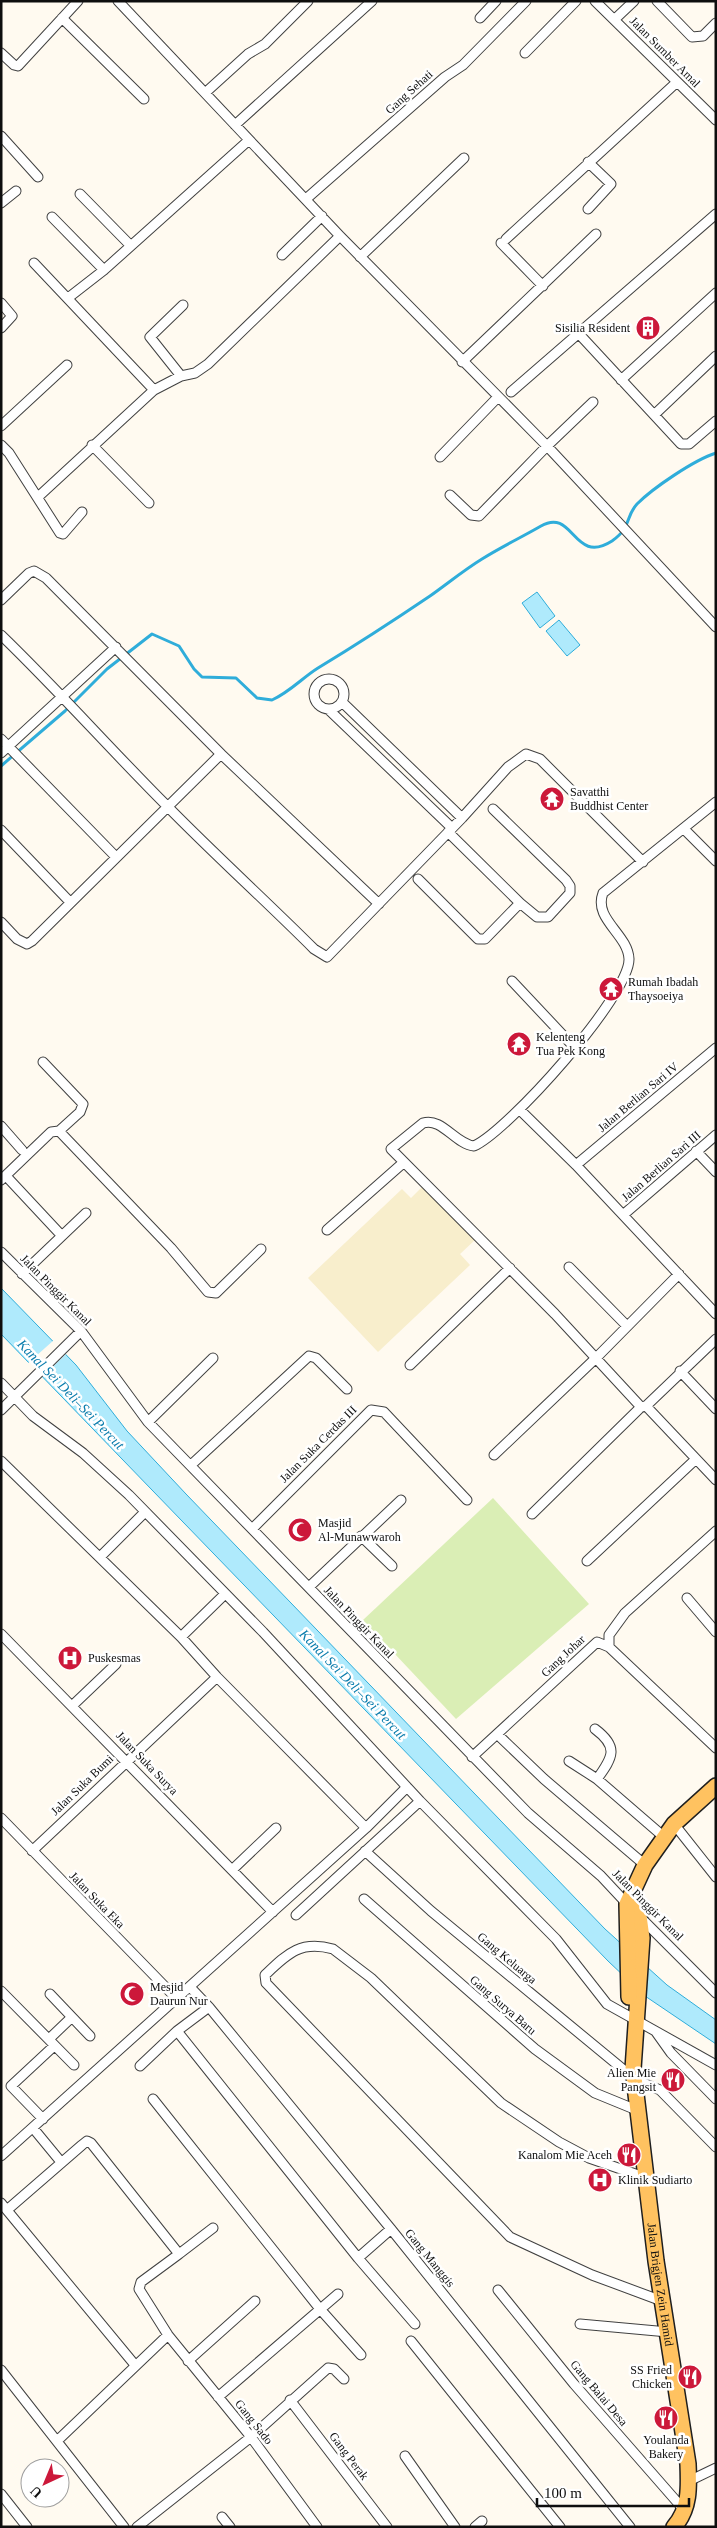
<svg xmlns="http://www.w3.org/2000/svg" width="717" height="2528" viewBox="0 0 717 2528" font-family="Georgia,serif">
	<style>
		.farmland { fill: #f8eecc }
		.green { fill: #daeeb5 }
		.water { fill: #afeafc; stroke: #2fadda }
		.pier { fill: #fffaf0 }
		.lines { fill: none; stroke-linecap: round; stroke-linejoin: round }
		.stream { stroke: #2fadda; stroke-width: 3 }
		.minor-casing { stroke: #414141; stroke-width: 11 }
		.primary-casing { stroke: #1f1f1f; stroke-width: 18 }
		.minor { stroke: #fff; stroke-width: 9 }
		.primary { stroke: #ffc260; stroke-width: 15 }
		.labels { text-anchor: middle; stroke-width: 5; stroke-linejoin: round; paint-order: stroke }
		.street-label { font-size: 12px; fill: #0e0e0e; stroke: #fff }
		.poi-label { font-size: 12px; fill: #0e0e0e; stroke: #fff; text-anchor: start }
		.water-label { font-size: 14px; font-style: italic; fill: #0b7dad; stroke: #fff }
	</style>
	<rect width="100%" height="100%" fill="#fffaf0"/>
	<!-- farmland -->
	<path class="farmland" d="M 424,1185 L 476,1239 L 460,1254 L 470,1265 L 378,1352 L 308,1278 L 402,1189 L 411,1198 Z"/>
	<!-- green -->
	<path class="green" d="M 493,1498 L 589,1604 L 456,1719 L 363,1620 Z"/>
	<!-- water -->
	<path class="water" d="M 537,592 L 555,616 L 540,628 L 522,603 Z
		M 559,620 L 580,645 L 567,656 L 546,631 Z
		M 1,1288 L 76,1365 L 127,1431 L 186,1494 L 605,1929 L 667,1985 L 716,2020 L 716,2044 L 645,1996 L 608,1961 L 1,1334 Z"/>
	<!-- pier -->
	<path class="pier" d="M 54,1340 L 67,1353 L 41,1378 L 27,1364 Z"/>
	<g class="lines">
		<!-- stream -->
		<path class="stream" d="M 1,766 L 65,711 L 107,669 L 152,634 L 179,646 L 194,669 L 202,677 L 236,678 L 257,698 L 272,700 C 290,692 302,678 318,668 C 356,645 393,621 430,596 C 447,584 464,570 482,559 C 501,547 522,537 541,526 C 574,507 573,566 612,541 C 632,527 625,517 637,504 C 653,488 694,460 716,453"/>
		<defs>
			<path id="minor" d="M 118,1 L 340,236 L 547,446 L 716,627
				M 595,1 L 716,120
				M 657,1 L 692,37 L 703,36 L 716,23
				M 62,18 L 144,99
				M 480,18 L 496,1
				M 615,19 L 634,1
				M 1,53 L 14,65 L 18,66 L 78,1
				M 525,53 L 576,1
				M 205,93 L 248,54 L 265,44 L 308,1
				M 235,125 L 372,1
				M 1,136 L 38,177
				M 80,194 L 130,245
				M 306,199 L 445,77 L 463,65 L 526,1
				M 1,203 L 16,191
				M 588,209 L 611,184 L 588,162
				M 52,217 L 104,270
				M 506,239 L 677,82
				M 501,243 L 543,286
				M 282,255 L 322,216
				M 360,257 L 464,158
				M 34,263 L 154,390
				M 68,298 L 104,270 L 249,140
				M 1,303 L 12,316 L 1,328
				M 580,335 L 681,444 L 689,444 L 716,421
				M 462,362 L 596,234
				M 181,376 L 150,337 L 183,305
				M 621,380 L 716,293
				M 511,392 L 716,214
				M 654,415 L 716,356
				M 1,426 L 67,365
				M 1,445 L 9,453 L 60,533 L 63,534 L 82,512
				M 92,445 L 149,503
				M 440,457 L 498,397
				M 450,495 L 471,515 L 479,516 L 547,446 L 593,402
				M 38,497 L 154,390 L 181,376 L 195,373 L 208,364 L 340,236
				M 1,600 L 29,573 L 34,571 L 46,578 L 221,754 L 32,941 L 27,944 L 17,939 L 1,922
				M 1,635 C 58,690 111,750 167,806 C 215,855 266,901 314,949 L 327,957 L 462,818 L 508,767 L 526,754 L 540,759 L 643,862
				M314 694a15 15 0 1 1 30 0a15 15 0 1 1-30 0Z
				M 342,702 L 462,818
				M 328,709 L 452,828
				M 1,739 L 116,857
				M 1,753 L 116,647
				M 221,754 L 379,904
				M 716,802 L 603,893 C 593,919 628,934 629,959 C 630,995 508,1131 474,1146 C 455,1144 442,1117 423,1123 L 391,1149 L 555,1314 L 641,1407 L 646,1406 L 716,1480
				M 493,809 L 566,880 L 570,886 L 570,893 L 548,917 L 537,917 L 520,903
				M 684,829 L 716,861
				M 1,830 L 70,902
				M 418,879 L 478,939 L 485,939 L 520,903 L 448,832
				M 512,981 L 574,1047
				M 43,1062 L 83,1104 L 80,1112 L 59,1131
				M 520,1110 L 576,1165 L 716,1314
				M 1,1126 L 22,1150
				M 696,1151 L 716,1172
				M 576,1165 L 716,1048
				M 6,1176 L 62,1236
				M 1,1180 L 51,1132 L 59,1131 L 171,1248 L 208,1292 L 216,1293 L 261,1249
				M 623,1215 L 716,1135
				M 327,1230 L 403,1163
				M 1,1252 L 81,1331 L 148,1422 L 528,1813 L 601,1876 L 629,1906
				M 569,1267 L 627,1326
				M 22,1274 L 86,1213
				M 410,1365 L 510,1268
				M 680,1371 L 716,1409
				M 1,1383 L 33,1416 L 83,1453 L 129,1495 L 263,1632 L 420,1801 L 556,1939 L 607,2004 L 716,2065
				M 646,1406 L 716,1339
				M 1,1410 L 81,1331
				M 148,1422 L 213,1358
				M 494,1455 L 596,1358 L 679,1274
				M 1,1461 L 181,1637 L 217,1677 L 366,1828
				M 191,1465 L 309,1356 L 316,1358 L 347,1389
				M 532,1514 L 641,1407
				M 253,1528 L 371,1410 L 384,1412 L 467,1500
				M 361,1536 L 392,1566
				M 100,1557 L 145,1512
				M 587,1561 L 696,1459
				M 309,1587 L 401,1500
				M 687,1598 L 716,1632
				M 1,1634 L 273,1912
				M 181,1637 L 225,1594
				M 609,1647 L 609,1635 L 625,1613 L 716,1531
				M 73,1705 L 116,1664
				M 595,1729 C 619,1747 613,1757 597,1779
				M 497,1734 L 544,1779 L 645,1865
				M 472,1757 L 597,1642 L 609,1647 L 716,1748
				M 569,1761 L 597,1779 L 664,1837
				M 1,1818 L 176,1998
				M 674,1824 L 716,1877
				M 32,1851 L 217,1677
				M 365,1851 L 431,1911 L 636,2080 L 660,2090 L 716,2147
				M 232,1870 L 276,1828
				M 364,1899 L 535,2049 L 595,2093 L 639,2111
				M 296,1915 L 420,1801
				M 640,1917 L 716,1993
				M 190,1987 L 209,2007 L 391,2229 L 630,2527
				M 1,1991 L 74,2065
				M 50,1994 L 90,2036
				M 177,2031 L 358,2258 L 415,2324
				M 656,2032 L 671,2053 L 716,2099
				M 49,2039 L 72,2017
				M 140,2066 L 177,2031 L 209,2007
				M 153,2099 L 320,2309 L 361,2355
				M 43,2119 L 11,2086 L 54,2046
				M 33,2128 L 61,2162
				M 1,2156 L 366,1828 L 407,1787
				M 644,2177 L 589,2158 L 559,2142 L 501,2103 L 371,1978 L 333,1949 C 300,1940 287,1954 265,1975 L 266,1983 L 510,2237 L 592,2275 L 662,2301
				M 1,2203 L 135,2365
				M 7,2210 L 82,2145 L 87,2141 L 91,2143 L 179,2254 L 141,2282 L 139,2289 L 168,2335 L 251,2437 L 317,2527
				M 179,2254 L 213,2228
				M 358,2258 L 391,2229
				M 498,2290 L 574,2384 L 685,2511
				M 580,2324 L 668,2332
				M 411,2341 L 560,2527
				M 188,2361 L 255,2301
				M 1,2370 L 124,2527
				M 218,2397 L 338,2294
				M 290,2400 L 387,2527
				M 57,2441 L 168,2335
				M 405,2456 L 455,2527
				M 689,2481 L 716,2468
				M 1,2494 L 27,2527
				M 222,2517 L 230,2527
				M 137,2527 L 251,2437 L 328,2368 L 334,2369 L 344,2379
				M 475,2527 L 482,2521"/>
			<g id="primary">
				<path id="s1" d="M 632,1896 L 639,1916 L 642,1938 L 633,2069 L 656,2261 L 688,2464 C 689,2487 690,2509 674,2527"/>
				<path d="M 629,1997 L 627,1904 L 645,1865 L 674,1824 L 716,1786"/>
			</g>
		</defs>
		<!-- minor casing -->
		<use href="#minor" class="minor-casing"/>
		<!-- primary casing -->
		<use href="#primary" class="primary-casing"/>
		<!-- minor -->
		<use href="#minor" class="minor"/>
		<!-- primary -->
		<use href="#primary" class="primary"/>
	</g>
	<!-- icons -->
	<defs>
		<symbol id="building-disc" viewBox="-11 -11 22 22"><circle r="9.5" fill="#cc183a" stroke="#fff"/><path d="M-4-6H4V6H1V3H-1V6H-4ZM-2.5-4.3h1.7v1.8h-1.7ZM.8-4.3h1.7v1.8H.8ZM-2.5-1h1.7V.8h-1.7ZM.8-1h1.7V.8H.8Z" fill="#fff"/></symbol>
		<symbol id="temple-disc" viewBox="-11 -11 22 22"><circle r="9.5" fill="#cc183a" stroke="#fff"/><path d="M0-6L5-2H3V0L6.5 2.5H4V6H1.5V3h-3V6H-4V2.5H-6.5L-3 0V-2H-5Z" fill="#fff"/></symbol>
		<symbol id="mosque-disc" viewBox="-11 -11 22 22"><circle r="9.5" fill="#cc183a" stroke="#fff"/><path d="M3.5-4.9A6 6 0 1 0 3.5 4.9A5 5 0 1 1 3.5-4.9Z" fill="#fff"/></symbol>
		<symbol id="hospital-disc" viewBox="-11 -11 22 22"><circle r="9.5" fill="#cc183a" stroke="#fff"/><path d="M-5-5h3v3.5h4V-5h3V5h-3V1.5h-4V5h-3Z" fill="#fff"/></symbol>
		<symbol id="restaurant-disc" viewBox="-11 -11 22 22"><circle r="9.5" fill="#cc183a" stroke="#fff"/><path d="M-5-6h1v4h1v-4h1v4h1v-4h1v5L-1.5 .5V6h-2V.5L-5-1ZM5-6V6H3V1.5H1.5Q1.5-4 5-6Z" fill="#fff"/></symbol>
	</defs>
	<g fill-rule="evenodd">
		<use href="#building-disc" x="634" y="314" width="28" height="28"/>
		<use href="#temple-disc" x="538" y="785" width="28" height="28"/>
		<use href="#temple-disc" x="597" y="975" width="28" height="28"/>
		<use href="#temple-disc" x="505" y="1030" width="28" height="28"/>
		<use href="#mosque-disc" x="286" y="1516" width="28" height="28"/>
		<use href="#hospital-disc" x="56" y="1644" width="28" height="28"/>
		<use href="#mosque-disc" x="118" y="1980" width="28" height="28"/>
		<use href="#restaurant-disc" x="659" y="2066" width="28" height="28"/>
		<use href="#restaurant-disc" x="615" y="2141" width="28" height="28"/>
		<use href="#hospital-disc" x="586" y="2166" width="28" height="28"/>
		<use href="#restaurant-disc" x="676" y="2363" width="28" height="28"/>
		<use href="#restaurant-disc" x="652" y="2404" width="28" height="28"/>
	</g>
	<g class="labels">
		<!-- street labels -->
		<g class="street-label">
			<text transform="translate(665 52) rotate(45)" y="4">Jalan Sumber Amal</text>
			<text transform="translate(409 92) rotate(-42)" y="4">Gang Sehati</text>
			<text transform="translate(638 1097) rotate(-40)" y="4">Jalan Berlian Sari IV</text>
			<text transform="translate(661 1166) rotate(-41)" y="4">Jalan Berlian Sari III</text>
			<text transform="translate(56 1290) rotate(45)" y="4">Jalan Pinggir Kanal</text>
			<text transform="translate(318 1444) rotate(-45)" y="4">Jalan Suka Cerdas III</text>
			<text transform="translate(359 1622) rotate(46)" y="4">Jalan Pinggir Kanal</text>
			<text transform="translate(563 1656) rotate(-43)" y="4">Gang Johar</text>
			<text transform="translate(147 1763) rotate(46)" y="4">Jalan Suka Surya</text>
			<text transform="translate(82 1785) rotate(-44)" y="4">Jalan Suka Bumi</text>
			<text transform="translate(97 1900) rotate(46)" y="4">Jalan Suka Eka</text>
			<text transform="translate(648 1905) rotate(45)" y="4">Jalan Pinggir Kanal</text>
			<text transform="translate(507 1958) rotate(40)" y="4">Gang Keluarga</text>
			<text transform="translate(503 2005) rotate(41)" y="4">Gang Surya Baru</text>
			<text transform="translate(430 2258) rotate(51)" y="4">Gang Manggis</text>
			<text dy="4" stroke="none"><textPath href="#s1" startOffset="392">Jalan Brigjen Zein Hamid</textPath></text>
			<text transform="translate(599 2393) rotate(50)" y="4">Gang Balai Desa</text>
			<text transform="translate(254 2422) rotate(52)" y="4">Gang Sado</text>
			<text transform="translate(349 2456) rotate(53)" y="4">Gang Perak</text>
		</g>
		<!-- poi labels -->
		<g class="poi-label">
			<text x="630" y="332" text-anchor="end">Sisilia Resident</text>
			<text x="570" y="796">Savatthi<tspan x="570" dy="14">Buddhist Center</tspan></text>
			<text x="628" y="986">Rumah Ibadah<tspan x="628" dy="14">Thaysoeiya</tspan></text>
			<text x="536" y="1041">Kelenteng<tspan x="536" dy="14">Tua Pek Kong</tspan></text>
			<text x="318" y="1527">Masjid<tspan x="318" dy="14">Al-Munawwaroh</tspan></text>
			<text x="88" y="1662">Puskesmas</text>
			<text x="150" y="1991">Mesjid<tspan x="150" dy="14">Daurun Nur</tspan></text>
			<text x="656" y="2077" text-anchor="end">Alien Mie<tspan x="656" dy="14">Pangsit</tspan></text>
			<text x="612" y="2159" text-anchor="end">Kanalom Mie Aceh</text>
			<text x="618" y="2184">Klinik Sudiarto</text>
			<text x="672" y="2374" text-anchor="end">SS Fried<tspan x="672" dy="14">Chicken</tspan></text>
			<text x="666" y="2444" text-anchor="middle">Youlanda<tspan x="666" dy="14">Bakery</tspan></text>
		</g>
		<!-- water labels -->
		<g class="water-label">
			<text transform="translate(71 1394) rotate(46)" y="5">Kanal Sei Deli–Sei Percut</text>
			<text transform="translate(353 1684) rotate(46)" y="5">Kanal Sei Deli–Sei Percut</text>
		</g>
	</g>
	<!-- border -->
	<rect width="717" height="2528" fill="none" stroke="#0e0e0e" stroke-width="5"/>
	<!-- north arrow -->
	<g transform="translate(45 2483) rotate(224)"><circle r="24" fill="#ffffff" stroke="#9f9f9f"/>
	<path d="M0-4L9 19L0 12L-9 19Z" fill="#cc183a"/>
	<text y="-8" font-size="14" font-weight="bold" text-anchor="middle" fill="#0e0e0e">U</text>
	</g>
	<!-- scale -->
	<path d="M537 2498v8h152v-8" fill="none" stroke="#0e0e0e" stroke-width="2.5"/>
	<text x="544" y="2498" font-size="15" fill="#0e0e0e" stroke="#ffffff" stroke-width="4" paint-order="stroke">100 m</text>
</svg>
